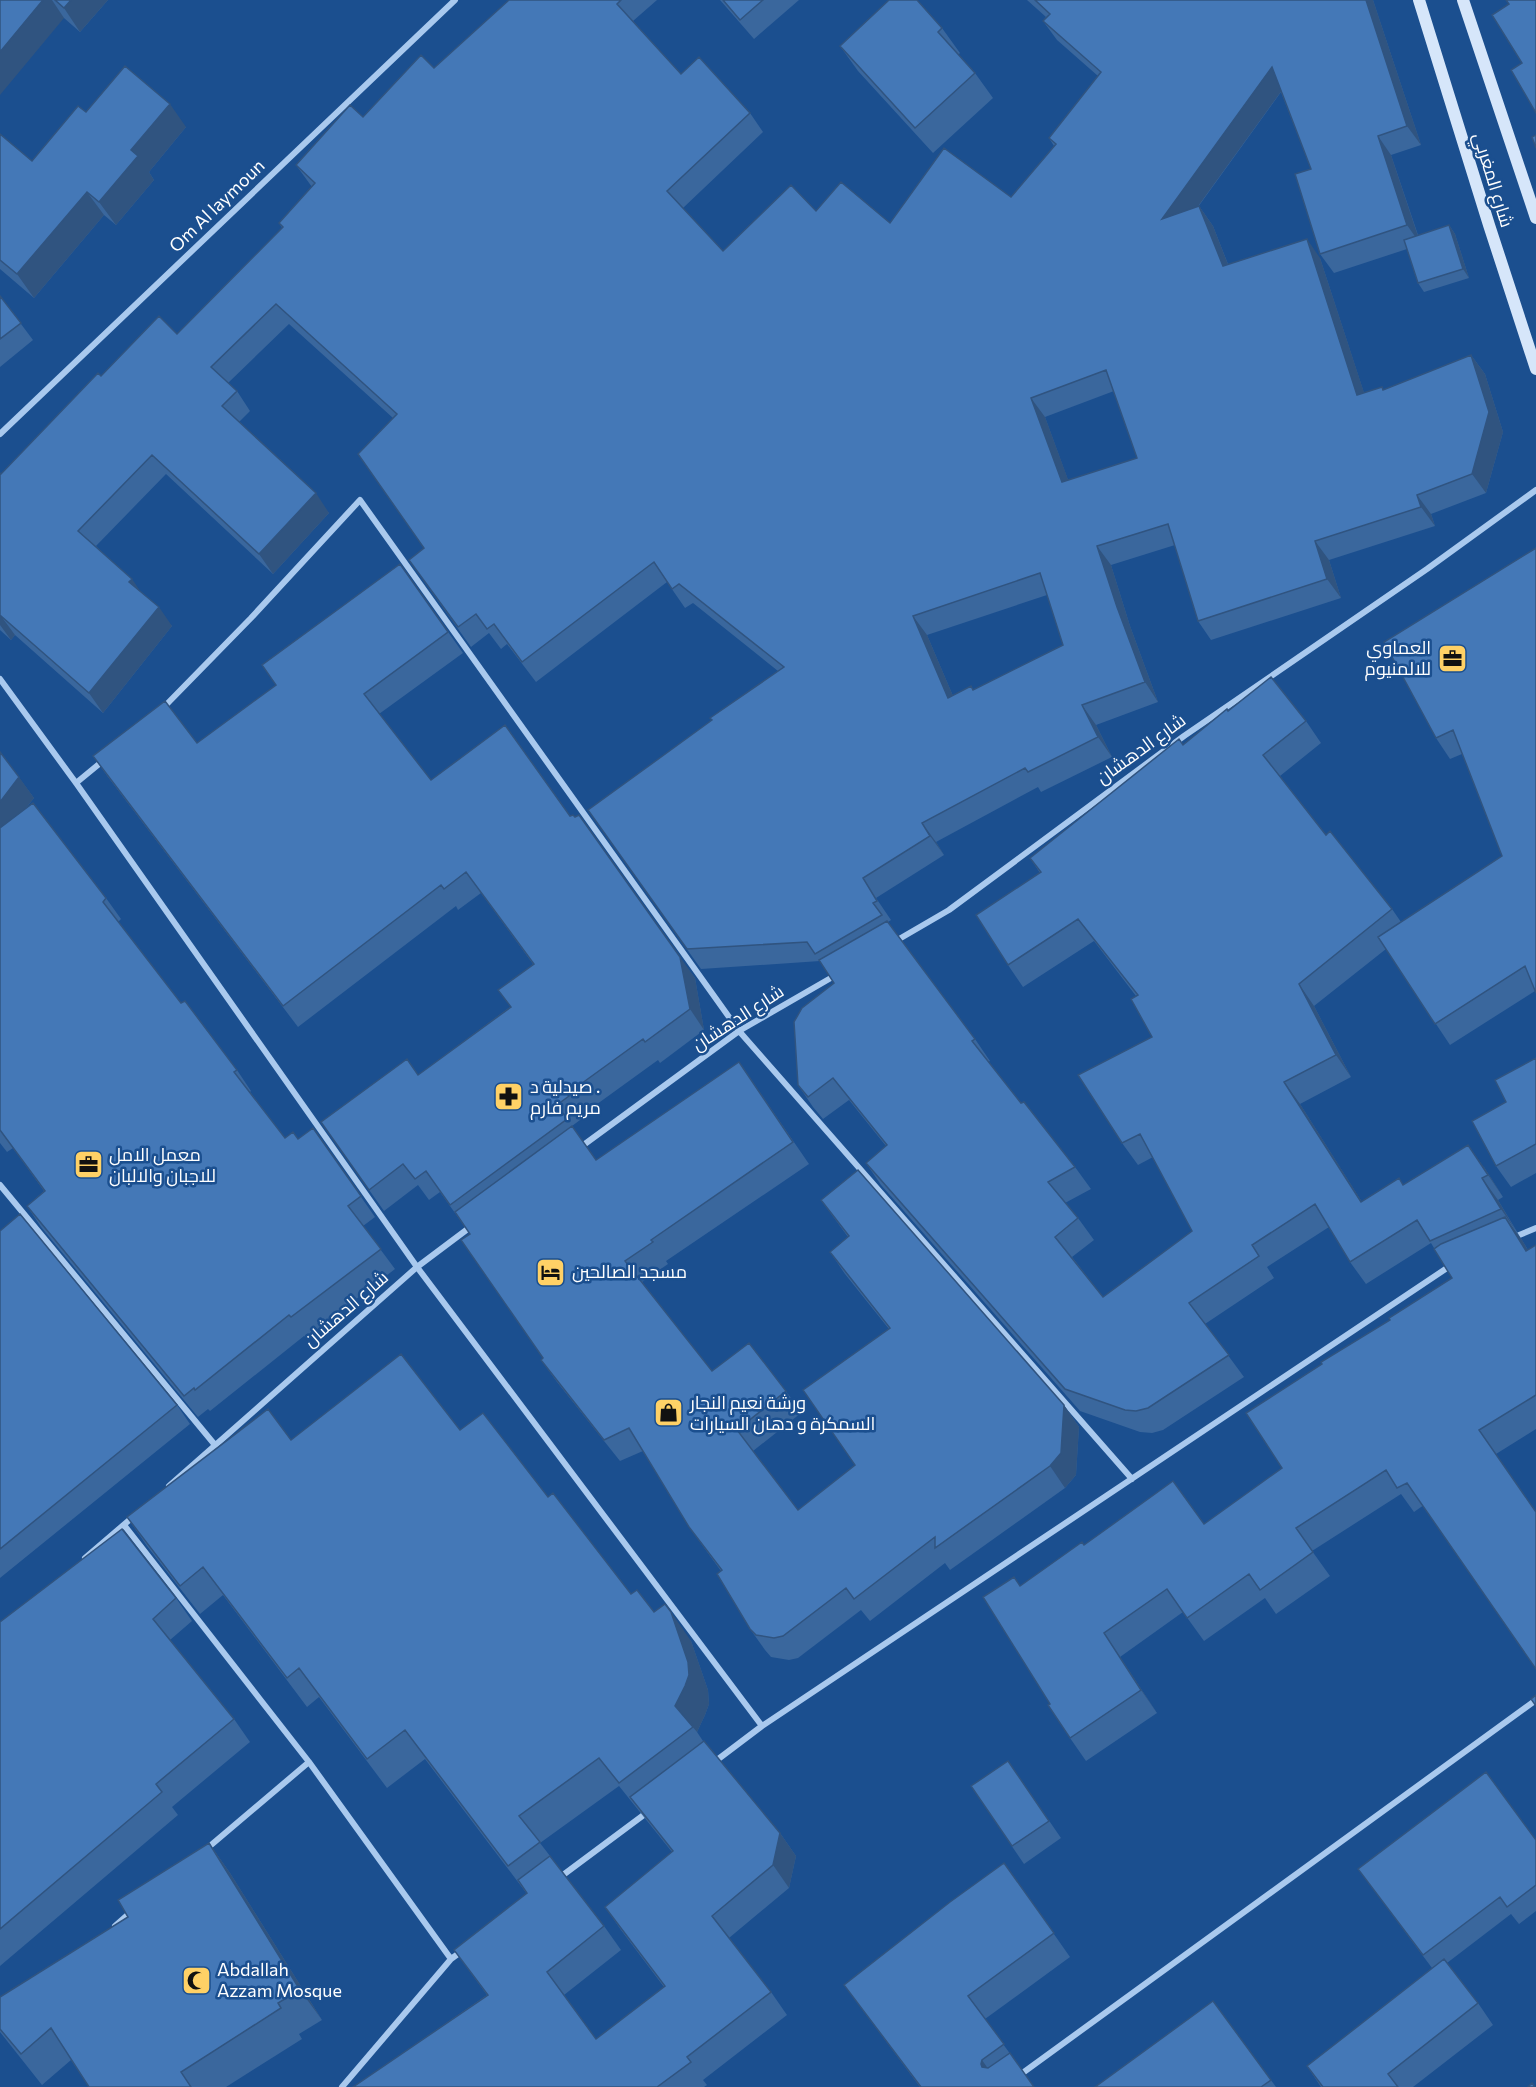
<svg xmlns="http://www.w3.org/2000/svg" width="1536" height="2087" viewBox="0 0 1536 2087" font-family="Commissioner,Cairo,sans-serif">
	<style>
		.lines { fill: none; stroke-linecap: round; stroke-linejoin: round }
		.minor { stroke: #a9c9ee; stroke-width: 6 }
		.secondary { stroke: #d6e6fa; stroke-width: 12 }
		.wall { fill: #3a679d; fill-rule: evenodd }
		.shaded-wall { fill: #305480 }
		.building { fill: #4478b7; stroke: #305480; stroke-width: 1.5; fill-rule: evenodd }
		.labels { text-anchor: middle; stroke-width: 5; stroke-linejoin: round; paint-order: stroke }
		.street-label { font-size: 18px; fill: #fff; stroke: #1b4f8f }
		.poi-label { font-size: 18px; fill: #fff; stroke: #1b4f8f; text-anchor: start }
	</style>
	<rect width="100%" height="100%" fill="#1b4f8f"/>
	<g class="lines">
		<!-- minor -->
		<path class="minor" d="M 0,434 L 455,0
			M 0,679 L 76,783 L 417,1267 L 762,1726
			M 163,708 L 251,618 L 360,500 L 739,1031 L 1132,1479
			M 76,783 L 104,760
			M 894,942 L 949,910 L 1184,736 L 1427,569 L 1536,490
			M 578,1149 L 739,1031 L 836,975
			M 0,1185 L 215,1445
			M 1512,1238 L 1536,1228
			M 169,1486 L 417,1267 L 473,1225
			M 124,1525 L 309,1762 L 451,1959
			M 85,1558 L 134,1516
			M 713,1763 L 762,1726 L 1453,1264
			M 204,1851 L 309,1762
			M 559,1878 L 649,1811
			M 115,1926 L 132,1911
			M 1017,2077 L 1536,1700
			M 342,2087 L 451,1959 L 462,1951"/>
		<!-- secondary -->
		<path class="secondary" d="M 1419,0 L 1489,225 L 1536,369
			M 1463,0 L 1536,218"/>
	</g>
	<!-- wall -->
	<path class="wall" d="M 0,0 L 108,0 L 80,32 L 64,18 Z
		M 509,0 L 657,0 L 633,21 L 681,74 L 750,113 L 763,132 L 683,208 L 723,251 L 816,211 L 890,223 L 1011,197 L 1054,146 L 1049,138 L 1098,76 L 1057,40 L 1043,21 L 1046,17 L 1027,0 L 1373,0 L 1421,145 L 1391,155 L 1418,235 L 1449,225 L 1455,234 L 1469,278 L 1424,292 L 1418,283 L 1407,249 L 1334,273 L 1320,254 L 1311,169 L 1281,92 L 1198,207 L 1199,206 L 1213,226 L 1228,264 L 1320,258 L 1364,393 L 1382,387 L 1384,390 L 1471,355 L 1485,374 L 1503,432 L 1486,493 L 1431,514 L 1435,526 L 1329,560 L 1341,598 L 1211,640 L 1198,621 L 1175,545 L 1111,565 L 1130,626 L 1158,702 L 1096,725 L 1112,757 L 1041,792 L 1038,787 L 936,842 L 944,855 L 876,898 L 891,920 L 888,922 L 975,1039 L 990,1061 L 988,1062 L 1021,1103 L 1075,1167 L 1091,1189 L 1065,1203 L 1078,1218 L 1094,1240 L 1072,1257 L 1103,1297 L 1192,1231 L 1153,1157 L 1138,1165 L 1122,1143 L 1152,1037 L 1136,996 L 1094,941 L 1023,987 L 1008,965 L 1040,873 L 1030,858 L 1228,711 L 1306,721 L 1321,743 L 1280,776 L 1326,835 L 1392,909 L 1401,922 L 1502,856 L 1462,754 L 1450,759 L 1436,738 L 1536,548 L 1535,991 L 1450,1045 L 1386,949 L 1314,1006 L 1351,1077 L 1300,1104 L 1362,1202 L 1404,1185 L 1484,1167 L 1503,1197 L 1498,1200 L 1528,1250 L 1536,1245 L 1536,1429 L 1496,1454 L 1414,1512 L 1401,1494 L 1312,1551 L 1330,1576 L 1276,1614 L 1265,1598 L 1204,1641 L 1183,1612 L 1120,1657 L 1157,1713 L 1086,1761 L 1070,1738 L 1050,1704 L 1021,1586 L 1084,1545 L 1204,1524 L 1282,1468 L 1390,1320 L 1452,1278 L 1431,1243 L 1366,1284 L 1350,1262 L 1329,1227 L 1267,1267 L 1274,1278 L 1205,1324 L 1244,1377 L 1163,1430 L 1152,1433 L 1140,1432 L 1080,1411 L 881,1185 L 866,1163 L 886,1146 L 849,1100 L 823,1119 L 813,1107 L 798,1085 L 834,983 L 820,961 L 701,969 L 588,810 L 712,720 L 778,671 L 693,603 L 685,608 L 667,582 L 536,682 L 507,644 L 501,649 L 489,633 L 471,647 L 409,560 L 424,548 L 393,418 L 289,324 L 228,383 L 237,391 L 250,411 L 239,422 L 329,513 L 273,574 L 166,474 L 96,546 L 141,593 L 172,626 L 103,713 L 15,635 L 11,640 L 0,630 L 0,473 L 1,474 L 101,376 L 177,334 L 282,228 L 279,223 L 312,187 L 296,165 L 363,117 L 434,68 ZM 1114,391 L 1137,458 L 1068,480 L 1045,417 ZM 1047,595 L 1063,645 L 974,690 L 953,696 L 927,635 Z
		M 720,0 L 799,0 L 754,39 Z
		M 942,28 L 960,53 L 958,55 L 975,73 L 993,98 L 933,153 L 858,71 L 840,46 Z
		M 86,112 L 186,127 L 149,172 L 154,180 L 116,225 L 104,215 L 34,298 L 0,269 L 0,134 L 32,161 Z
		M 0,296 L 33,340 L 0,367 Z
		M 400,564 L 463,653 L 379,714 L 431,780 L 570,816 L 695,978 L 704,1030 L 660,1063 L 658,1060 L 582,1115 L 584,1117 L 572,1126 L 596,1160 L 739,1062 L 809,1164 L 666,1261 L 668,1264 L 642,1282 L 712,1371 L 786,1391 L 801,1413 L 753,1451 L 798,1510 L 855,1465 L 889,1329 L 845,1274 L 830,1252 L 848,1237 L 821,1200 L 1064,1405 L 1079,1427 L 1076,1475 L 1065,1488 L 950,1570 L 945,1563 L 870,1621 L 861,1610 L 798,1658 L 789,1660 L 771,1657 L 765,1650 L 750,1629 L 721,1571 L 689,1527 L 643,1451 L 620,1461 L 557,1382 L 541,1360 L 543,1358 L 470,1234 L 440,1192 L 429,1200 L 418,1185 L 384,1211 L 321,1122 L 418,1075 L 510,1007 L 533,964 L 481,893 L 458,910 L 456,906 L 298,1027 L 108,777 L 93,756 L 197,743 L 276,685 Z
		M 0,752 L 34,798 L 26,808 L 106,898 L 121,919 L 118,922 L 181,1003 L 237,1070 L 251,1091 L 250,1092 L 285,1138 L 298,1139 L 313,1128 L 375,1217 L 363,1226 L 395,1269 L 306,1338 L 304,1336 L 210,1411 L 208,1409 L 198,1417 L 41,1227 L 27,1206 L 44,1191 L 13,1148 L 7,1152 L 0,1143 Z
		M 1536,1058 L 1536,1173 L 1511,1187 L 1496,1166 L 1506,1102 Z
		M 0,1231 L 177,1405 L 190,1424 L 0,1578 Z
		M 460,1430 L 548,1497 L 631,1594 L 691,1641 L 708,1690 L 709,1704 L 705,1715 L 697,1732 L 703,1741 L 780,1833 L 796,1856 L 789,1888 L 729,1938 L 771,1992 L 787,2015 L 703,2080 L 707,2085 L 704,2087 L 353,2087 L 487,1995 L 454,1950 L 527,1894 L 425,1759 L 387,1788 L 319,1697 L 307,1707 L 223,1595 L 200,1614 L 147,1546 L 127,1517 L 291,1440 ZM 619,1786 L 672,1852 L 605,1907 L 621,1930 L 664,1987 L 596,2039 L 564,1995 L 621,1950 L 604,1926 L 540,1843 Z
		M 176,1598 L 192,1621 L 170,1640 L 234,1719 L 250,1742 L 172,1807 L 178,1815 L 0,1966 L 0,1622 Z
		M 1008,1761 L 1061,1838 L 1024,1864 L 971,1786 Z
		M 1536,1840 L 1536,1911 L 1519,1924 L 1511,1914 L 1447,1963 L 1478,2003 L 1493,2025 L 1413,2087 L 1321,2087 L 1307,2066 L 1432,1968 L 1358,1869 Z
		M 209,1843 L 230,1873 L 322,2020 L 299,2034 L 302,2039 L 226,2087 L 89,2087 L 71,2060 L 42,2085 L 0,2032 L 0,1997 L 128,1917 Z
		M 1004,1863 L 1070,1957 L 985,2019 L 1034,2087 L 920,2087 L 844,1985 Z
		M 1213,2001 L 1276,2087 L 1095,2087 Z"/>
	<!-- shaded-wall -->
	<path class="shaded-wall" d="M 43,0 L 52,0 L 64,18 L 0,95 L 0,52 Z
		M 71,0 L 108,0 L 80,32 L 64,8 Z
		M 1366,0 L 1373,0 L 1421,145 L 1407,126 Z
		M 1272,67 L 1285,86 L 1175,238 L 1162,219 Z
		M 170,104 L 186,127 L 149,172 L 154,180 L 116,225 L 99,202 L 131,150 Z
		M 1378,136 L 1391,155 L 1421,245 L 1407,225 Z
		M 87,192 L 104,215 L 34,298 L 17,274 Z
		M 1199,206 L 1213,226 L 1236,285 L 1223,266 Z
		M 1449,225 L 1455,234 L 1469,278 L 1463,269 Z
		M 1307,239 L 1320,258 L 1371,414 L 1357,395 Z
		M 1471,355 L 1485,374 L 1503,432 L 1486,493 L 1472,474 Z
		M 1031,398 L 1045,417 L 1076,501 L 1062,482 Z
		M 316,493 L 329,513 L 273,574 L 259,554 Z
		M 1417,495 L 1431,514 L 1435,526 L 1421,507 Z
		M 1315,541 L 1329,560 L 1341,598 L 1327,579 Z
		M 1097,546 L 1111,565 L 1130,626 L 1158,702 L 1145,682 L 1117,607 Z
		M 132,579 L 145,598 L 129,582 Z
		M 159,607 L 172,626 L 103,713 L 89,693 Z
		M 1,616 L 15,635 L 11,640 L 0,625 L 0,617 Z
		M 913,616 L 927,635 L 962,717 L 948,698 Z
		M 1082,705 L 1096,725 L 1112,757 L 1098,737 Z
		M 19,777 L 34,798 L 0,840 L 0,802 Z
		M 922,823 L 936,842 L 944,855 L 930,836 Z
		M 680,957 L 695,978 L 704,1030 L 690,1009 Z
		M 1299,984 L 1314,1006 L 1351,1077 L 1336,1055 Z
		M 1284,1082 L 1300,1104 L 1376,1224 L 1361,1202 Z
		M 1468,1145 L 1484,1167 L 1503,1197 L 1488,1175 Z
		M 1482,1178 L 1498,1200 L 1516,1231 L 1501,1209 Z
		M 1505,1217 L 1522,1240 L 1536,1264 L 1526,1251 Z
		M 1064,1405 L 1079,1427 L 1076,1475 L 1065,1488 L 1050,1466 Z
		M 671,1612 L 691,1641 L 708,1690 L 709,1704 L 705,1715 L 697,1732 L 675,1706 Z
		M 1104,1633 L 1120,1657 L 1157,1713 L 1141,1690 Z
		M 780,1833 L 796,1856 L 789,1888 L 773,1865 Z
		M 209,1843 L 230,1873 L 322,2020 L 300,1990 Z
		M 982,2060 L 998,2083 L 982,2067 L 981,2064 Z"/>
	<!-- building -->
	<path class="building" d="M 0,0 L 43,0 L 0,52 Z
		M 55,0 L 71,0 L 64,8 Z
		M 509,0 L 621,0 L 617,4 L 681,74 L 699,57 L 750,113 L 667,191 L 723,251 L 791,185 L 816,211 L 841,182 L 890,223 L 944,148 L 1011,197 L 1056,144 L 1049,138 L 1101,72 L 1043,21 L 1050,14 L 1035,0 L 1366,0 L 1407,126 L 1378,136 L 1407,225 L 1320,254 L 1295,174 L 1311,169 L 1272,67 L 1162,219 L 1199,206 L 1223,266 L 1307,239 L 1357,395 L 1382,387 L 1383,390 L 1471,355 L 1489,412 L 1472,474 L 1417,495 L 1421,507 L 1315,541 L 1327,579 L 1198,621 L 1168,524 L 1097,546 L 1117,607 L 1145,682 L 1082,705 L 1098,737 L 1028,772 L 1025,768 L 922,823 L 930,836 L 863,878 L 877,901 L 873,903 L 882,915 L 815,954 L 807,942 L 687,949 L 588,810 L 712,720 L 710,718 L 784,667 L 679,584 L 672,589 L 654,562 L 522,662 L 494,624 L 487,629 L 476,614 L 458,627 L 409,560 L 424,548 L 358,454 L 397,414 L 276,304 L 211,367 L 237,391 L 222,406 L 316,493 L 259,554 L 152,455 L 78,531 L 132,579 L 129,582 L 159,607 L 89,693 L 1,616 L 0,617 L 0,473 L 1,474 L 98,373 L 101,376 L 159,316 L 177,334 L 283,227 L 279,223 L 315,183 L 296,165 L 350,105 L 363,117 L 421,55 L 434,68 ZM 1106,370 L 1137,458 L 1062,482 L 1031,398 ZM 1040,573 L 1063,645 L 973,690 L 971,686 L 948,698 L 913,616 Z
		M 723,0 L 763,0 L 740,20 Z
		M 889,0 L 917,0 L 942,28 L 938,32 L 975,73 L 915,128 L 840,46 Z
		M 1506,0 L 1536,0 L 1536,113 L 1511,70 L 1522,63 L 1492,15 L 1509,4 Z
		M 125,66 L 170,104 L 131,150 L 138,156 L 99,202 L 87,192 L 17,274 L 0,260 L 0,134 L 32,161 L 78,106 L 86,112 Z
		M 1536,135 L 1536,148 L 1532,137 Z
		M 1449,225 L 1463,269 L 1418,283 L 1404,240 Z
		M 0,296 L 21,323 L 0,339 Z
		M 1536,548 L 1536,993 L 1525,966 L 1435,1024 L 1378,937 L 1502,856 L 1453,730 L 1436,738 L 1384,642 Z
		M 400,564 L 448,632 L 364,694 L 431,780 L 505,725 L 570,816 L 573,815 L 575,817 L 579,815 L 680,957 L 690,1009 L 645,1042 L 643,1039 L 567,1094 L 569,1096 L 557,1105 L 567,1119 L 450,1205 L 426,1171 L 415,1179 L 403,1164 L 369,1190 L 321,1122 L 407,1059 L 418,1075 L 511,1007 L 498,990 L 534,964 L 466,872 L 444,889 L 441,885 L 283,1006 L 93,756 L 165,701 L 197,743 L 276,685 L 262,665 Z
		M 1271,677 L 1306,721 L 1263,755 L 1326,835 L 1330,831 L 1392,909 L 1299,984 L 1336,1055 L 1284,1082 L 1361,1202 L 1399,1178 L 1403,1185 L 1468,1145 L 1488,1175 L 1482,1178 L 1501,1209 L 1430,1241 L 1417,1220 L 1350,1262 L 1315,1204 L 1252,1245 L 1259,1256 L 1189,1303 L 1229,1355 L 1148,1408 L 1136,1411 L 1125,1410 L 1065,1389 L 866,1163 L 887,1145 L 833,1078 L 808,1097 L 798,1085 L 794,1022 L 802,1008 L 834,983 L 819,960 L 887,921 L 975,1039 L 972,1041 L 1021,1103 L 1024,1102 L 1075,1167 L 1048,1182 L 1078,1218 L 1055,1237 L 1103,1297 L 1192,1231 L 1140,1134 L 1122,1143 L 1078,1075 L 1152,1037 L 1131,999 L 1138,995 L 1078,919 L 1008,965 L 976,915 L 1041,872 L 1030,858 L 1179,739 L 1183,745 L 1227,709 L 1228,711 Z
		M 0,752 L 19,777 L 0,802 Z
		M 33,803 L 106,898 L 103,902 L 181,1003 L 185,1001 L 237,1070 L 234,1072 L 285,1138 L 293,1132 L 298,1139 L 313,1128 L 361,1196 L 348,1206 L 381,1249 L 291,1317 L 289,1315 L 195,1390 L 194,1388 L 184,1396 L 27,1206 L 45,1191 L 0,1130 L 0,828 Z
		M 1536,1058 L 1536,1144 L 1496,1166 L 1472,1121 L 1506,1102 L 1495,1080 Z
		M 739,1062 L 793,1142 L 651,1240 L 653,1242 L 625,1261 L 712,1371 L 749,1343 L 786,1391 L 737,1430 L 798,1510 L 855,1465 L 803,1390 L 890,1328 L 830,1252 L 849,1236 L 821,1200 L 858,1170 L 1064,1405 L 1061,1453 L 1050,1466 L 935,1548 L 935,1537 L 854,1599 L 846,1588 L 783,1636 L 774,1638 L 756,1635 L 750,1629 L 717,1574 L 722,1570 L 689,1527 L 629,1428 L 604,1440 L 541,1360 L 543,1358 L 461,1240 L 470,1234 L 455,1212 L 572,1126 L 596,1160 Z
		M 20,1214 L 177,1405 L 0,1549 L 0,1231 Z
		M 1505,1217 L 1526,1251 L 1536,1245 L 1536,1395 L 1479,1430 L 1536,1512 L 1536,1669 L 1407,1483 L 1397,1488 L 1386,1470 L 1296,1528 L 1313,1552 L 1260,1590 L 1249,1574 L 1187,1618 L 1167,1589 L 1104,1633 L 1141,1690 L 1070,1738 L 1048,1705 L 1050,1704 L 983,1597 L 1014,1577 L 1020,1586 L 1082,1542 L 1084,1545 L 1173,1481 L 1204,1524 L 1282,1468 L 1246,1413 L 1322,1364 L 1321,1362 L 1390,1320 L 1389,1318 L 1452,1278 L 1434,1249 L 1441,1244 Z
		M 401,1354 L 460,1430 L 483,1413 L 548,1497 L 553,1493 L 631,1594 L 637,1590 L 654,1612 L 665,1604 L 671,1612 L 688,1662 L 689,1675 L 685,1686 L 675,1706 L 693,1727 L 619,1783 L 599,1758 L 519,1816 L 540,1842 L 508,1866 L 405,1730 L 367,1759 L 299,1668 L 287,1678 L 203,1567 L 180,1586 L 127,1517 L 268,1409 L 291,1440 Z
		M 122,1529 L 176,1598 L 153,1619 L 234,1719 L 156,1784 L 162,1792 L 0,1929 L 0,1622 Z
		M 1536,1695 L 1536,1706 L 1531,1699 Z
		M 704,1741 L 780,1833 L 773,1865 L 712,1916 L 771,1992 L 687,2057 L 691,2062 L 657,2087 L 353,2087 L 488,1995 L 454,1950 L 527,1893 L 518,1880 L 550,1856 L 604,1926 L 547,1972 L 596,2039 L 665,1986 L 605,1907 L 673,1851 L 630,1797 Z
		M 1008,1761 L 1049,1821 L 1012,1846 L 971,1786 Z
		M 1486,1772 L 1536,1840 L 1536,1885 L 1507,1907 L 1500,1897 L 1423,1955 L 1358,1869 Z
		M 209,1843 L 300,1990 L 278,2003 L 281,2008 L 181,2072 L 191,2087 L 89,2087 L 51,2028 L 21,2054 L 0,2029 L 0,1997 L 128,1917 L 118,1900 Z
		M 1004,1863 L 1054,1933 L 968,1996 L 1004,2044 L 982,2060 L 981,2064 L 982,2067 L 988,2068 L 1010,2053 L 1034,2087 L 921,2087 L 844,1985 L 950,1902 Z
		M 1444,1959 L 1478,2003 L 1388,2074 L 1398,2087 L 1323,2087 L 1307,2066 Z
		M 1213,2001 L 1271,2080 L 1261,2087 L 1095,2087 Z
		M 1532,2083 L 1535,2087 L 1528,2087 Z"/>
	<!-- icons -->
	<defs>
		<symbol id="office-square" viewBox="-11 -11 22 22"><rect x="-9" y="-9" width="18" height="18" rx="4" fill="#ffd166" stroke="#1b4f8f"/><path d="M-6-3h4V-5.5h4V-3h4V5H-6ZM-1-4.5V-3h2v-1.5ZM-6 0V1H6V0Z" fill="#111"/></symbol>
		<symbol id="pharmacy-square" viewBox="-11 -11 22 22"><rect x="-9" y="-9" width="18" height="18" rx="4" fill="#ffd166" stroke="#1b4f8f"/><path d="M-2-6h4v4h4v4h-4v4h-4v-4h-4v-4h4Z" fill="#111"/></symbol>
		<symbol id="hotel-square" viewBox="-11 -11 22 22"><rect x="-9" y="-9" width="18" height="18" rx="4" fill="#ffd166" stroke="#1b4f8f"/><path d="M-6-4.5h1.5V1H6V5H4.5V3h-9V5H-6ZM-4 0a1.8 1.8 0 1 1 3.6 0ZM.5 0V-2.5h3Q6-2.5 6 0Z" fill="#111"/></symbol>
		<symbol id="shop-square" viewBox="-11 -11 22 22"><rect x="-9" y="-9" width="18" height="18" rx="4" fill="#ffd166" stroke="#1b4f8f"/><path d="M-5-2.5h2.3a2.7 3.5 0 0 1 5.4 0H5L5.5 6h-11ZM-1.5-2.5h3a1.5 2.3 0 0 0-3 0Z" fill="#111"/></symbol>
		<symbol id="mosque-square" viewBox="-11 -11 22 22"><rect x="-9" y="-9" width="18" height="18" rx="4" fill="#ffd166" stroke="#1b4f8f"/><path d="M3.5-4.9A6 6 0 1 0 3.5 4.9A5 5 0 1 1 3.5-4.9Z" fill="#111"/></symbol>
	</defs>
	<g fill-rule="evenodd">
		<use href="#office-square" x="1436" y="642" width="33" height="33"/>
		<use href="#pharmacy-square" x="492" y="1080" width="33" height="33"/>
		<use href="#office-square" x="72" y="1148" width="33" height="33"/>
		<use href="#hotel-square" x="534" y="1256" width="33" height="33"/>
		<use href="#shop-square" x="652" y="1396" width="33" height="33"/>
		<use href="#mosque-square" x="180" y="1964" width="33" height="33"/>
	</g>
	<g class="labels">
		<!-- street labels -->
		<g class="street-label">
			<text transform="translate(1493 180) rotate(73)" y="6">شارع المغربي</text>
			<text transform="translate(217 206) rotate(-44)" y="6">Om Al laymoun</text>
			<text transform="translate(1141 749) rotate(-36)" y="6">شارع الدهشان</text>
			<text transform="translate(738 1018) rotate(-33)" y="6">شارع الدهشان</text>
			<text transform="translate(346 1309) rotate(-41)" y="6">شارع الدهشان</text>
		</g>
		<!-- poi labels -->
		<g class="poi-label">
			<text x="1431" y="654" text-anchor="end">العماوي<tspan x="1431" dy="21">للالمنيوم</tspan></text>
			<text x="530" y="1093">صيدلية د .<tspan x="530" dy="21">مريم فارم</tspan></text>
			<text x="109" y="1161">معمل الامل<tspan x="109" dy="21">للاجبان والالبان</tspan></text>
			<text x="572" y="1278">مسجد الصالحين</text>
			<text x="690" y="1409">ورشة نعيم النجار<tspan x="690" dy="21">السمكرة و دهان السيارات</tspan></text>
			<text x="217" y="1976">Abdallah<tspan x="217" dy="21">Azzam Mosque</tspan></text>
		</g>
	</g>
</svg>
